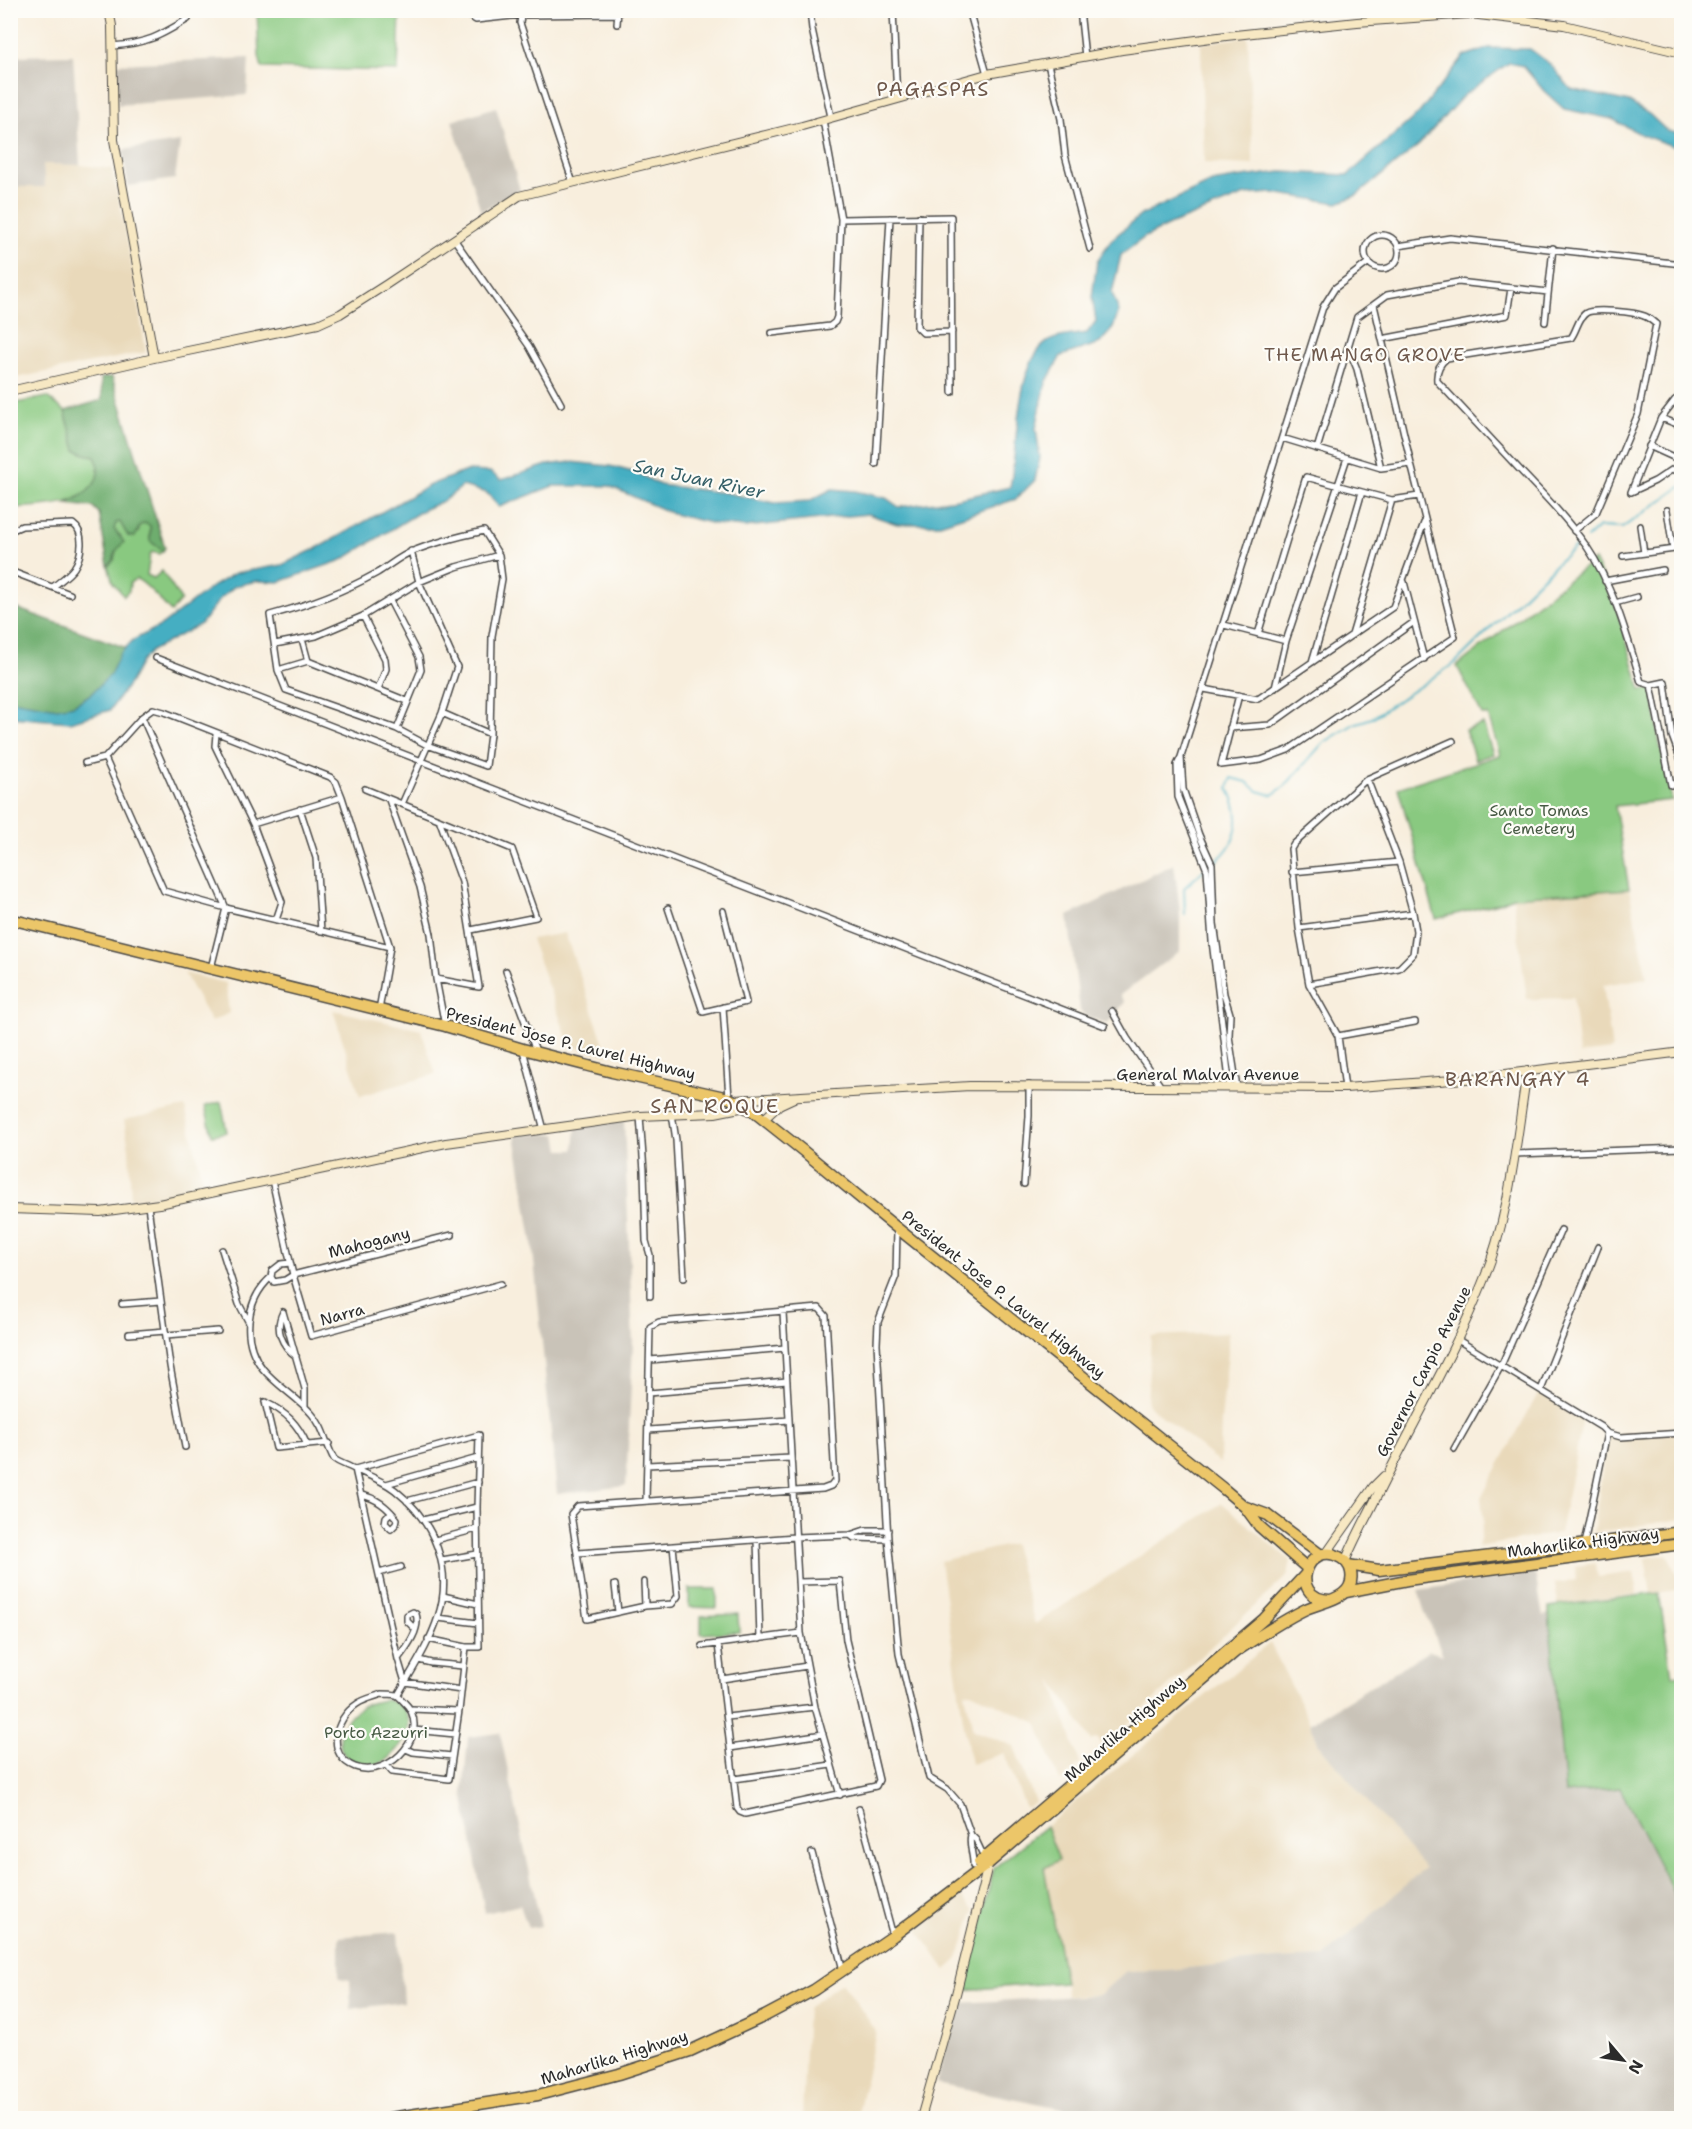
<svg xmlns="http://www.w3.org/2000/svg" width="1692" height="2129" viewBox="0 0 1692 2129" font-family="'Shantell Sans',sans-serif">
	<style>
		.built { fill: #e9d9ba }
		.industrial { fill: #c9c3b8 }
		.green { fill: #89c980; stroke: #5a7a56; stroke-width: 1.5 }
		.forest { fill: #6ead6e; stroke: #4c6c4c; stroke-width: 1.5 }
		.water { fill: #44aec2; stroke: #386c76; stroke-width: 1.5 }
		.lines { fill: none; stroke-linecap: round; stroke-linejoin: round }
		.stream { stroke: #44aec2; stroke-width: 2 }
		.street-casing { stroke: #4a4846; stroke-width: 8 }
		.secondary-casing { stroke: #4a4846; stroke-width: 10 }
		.highway-casing { stroke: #4a4846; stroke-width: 13 }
		.street { stroke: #fff; stroke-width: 5 }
		.secondary { stroke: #f7e8c3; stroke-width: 8 }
		.highway { stroke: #ecc669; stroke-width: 10 }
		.labels { text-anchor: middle; stroke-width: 4.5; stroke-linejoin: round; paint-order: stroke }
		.park-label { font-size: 16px; fill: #475a44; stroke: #fdfcf7 }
		.street-label { font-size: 16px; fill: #2b2b2b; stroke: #fdfcf7 }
		.neighbourhood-label { font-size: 18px; letter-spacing: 1.5px; fill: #6e584b; stroke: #fdfcf7 }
		.water-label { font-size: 18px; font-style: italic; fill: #355f67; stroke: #fdfcf7 }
		.quarter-label { font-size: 20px; letter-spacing: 1.5px; fill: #6e584b; stroke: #fdfcf7 }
	</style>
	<rect width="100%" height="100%" fill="#fdfcf7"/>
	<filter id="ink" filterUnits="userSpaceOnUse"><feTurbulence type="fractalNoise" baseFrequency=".0167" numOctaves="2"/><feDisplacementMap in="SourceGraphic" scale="12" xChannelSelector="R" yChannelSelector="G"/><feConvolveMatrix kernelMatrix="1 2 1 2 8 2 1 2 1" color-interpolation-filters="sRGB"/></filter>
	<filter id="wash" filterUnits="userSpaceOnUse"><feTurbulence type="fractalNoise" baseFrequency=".008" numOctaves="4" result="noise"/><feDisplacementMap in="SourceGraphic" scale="24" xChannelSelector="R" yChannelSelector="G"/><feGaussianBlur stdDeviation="1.35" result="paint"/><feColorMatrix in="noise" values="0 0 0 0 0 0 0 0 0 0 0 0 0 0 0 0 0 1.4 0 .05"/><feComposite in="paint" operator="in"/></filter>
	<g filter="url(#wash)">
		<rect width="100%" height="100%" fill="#f8eedd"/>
		<!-- built -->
		<path class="built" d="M 1248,37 L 1253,165 L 1204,163 L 1201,43 Z
			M 43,164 L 80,165 L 112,169 L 124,220 L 146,352 L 11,379 L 11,187 L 45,187 Z
			M 1629,889 L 1647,978 L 1603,985 L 1612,1050 L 1579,1054 L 1573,998 L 1527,999 L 1513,897 Z
			M 565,933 L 608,1055 L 570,1046 L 531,939 Z
			M 184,973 L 226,983 L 229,1013 L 211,1022 Z
			M 333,1010 L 421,1030 L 436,1074 L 360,1096 Z
			M 1681,1060 L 1681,1100 L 1675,1100 L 1672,1062 Z
			M 185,1107 L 205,1189 L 131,1202 L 129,1149 L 124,1120 Z
			M 1228,1333 L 1228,1353 L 1221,1421 L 1220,1463 L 1147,1404 L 1151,1336 Z
			M 1539,1392 L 1583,1418 L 1560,1533 L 1478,1547 L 1484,1521 L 1481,1498 Z
			M 1676,1428 L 1681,1467 L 1681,1519 L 1593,1533 L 1608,1434 Z
			M 1222,1503 L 1291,1561 L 1288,1575 L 1104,1746 L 1097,1738 L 1092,1741 L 1052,1680 L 1080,1764 L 1060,1782 L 1037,1723 L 971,1692 L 965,1693 L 973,1730 L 1014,1746 L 1035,1802 L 1026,1809 L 1004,1753 L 971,1764 L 963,1720 L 940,1561 L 1013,1544 L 1035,1624 Z
			M 1667,1554 L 1680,1582 L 1681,1589 L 1651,1594 L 1645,1558 Z
			M 1596,1563 L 1598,1577 L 1634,1572 L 1637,1594 L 1558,1605 L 1555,1583 L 1577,1580 L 1575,1566 Z
			M 1270,1643 L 1310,1723 L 1319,1745 L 1426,1868 L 1324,1957 L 1275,1959 L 1168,1970 L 1126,1971 L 1099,1995 L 1067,1996 L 1044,1867 L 1059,1860 L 1046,1826 Z
			M 960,1895 L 974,1911 L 958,1959 L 946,1970 L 917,1929 Z
			M 842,1982 L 876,2031 L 857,2118 L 802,2118 L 807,2008 Z"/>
		<!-- industrial -->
		<path class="industrial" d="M 73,55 L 80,165 L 43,164 L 45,187 L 11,187 L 11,56 Z
			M 249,58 L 247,95 L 118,105 L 117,64 Z
			M 496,107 L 520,190 L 481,211 L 452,121 Z
			M 180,142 L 175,179 L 128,186 L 122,150 Z
			M 1174,864 L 1180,910 L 1180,951 L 1120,995 L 1125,1002 L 1107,1024 L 1084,1015 L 1080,1010 L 1068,916 Z
			M 624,1121 L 633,1344 L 626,1486 L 557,1494 L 532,1241 L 515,1135 L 557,1134 L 560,1150 L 574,1150 L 576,1127 Z
			M 1535,1573 L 1543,1616 L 1549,1614 L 1566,1793 L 1620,1787 L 1668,1885 L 1678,1903 L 1681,1903 L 1681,2118 L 1111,2118 L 936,2083 L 960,2003 L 1099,1995 L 1126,1971 L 1168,1970 L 1275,1959 L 1324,1957 L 1425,1868 L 1319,1745 L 1310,1723 L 1429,1651 L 1443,1655 L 1424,1610 L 1418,1590 Z
			M 500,1733 L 541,1926 L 528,1928 L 520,1905 L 485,1913 L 463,1793 L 468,1737 Z
			M 398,1932 L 403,2002 L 351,2009 L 350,1980 L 339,1978 L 339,1937 Z"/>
		<!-- green -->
		<path class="green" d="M 257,11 L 400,11 L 398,71 L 262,68 L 259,56 Z
			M 47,397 L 65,411 L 76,450 L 85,454 L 95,456 C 115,507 41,506 11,508 L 11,404 Z
			M 120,522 L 128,536 L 138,533 L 140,525 L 145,523 L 150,526 L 150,541 L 163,551 L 159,554 L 152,552 L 150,555 L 147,575 L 154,578 L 162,571 L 181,600 L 171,612 C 162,603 146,582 136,579 L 130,583 L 129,591 L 124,596 L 113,583 L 108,566 L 114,560 C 115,551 119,545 121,536 L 113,529 L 116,523 Z
			M 1594,560 L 1615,603 L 1641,690 L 1654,688 L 1658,735 L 1672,800 L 1615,806 L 1629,889 L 1513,897 L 1502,902 L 1436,919 L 1398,788 L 1500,755 L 1488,715 L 1482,715 L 1457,666 Z
			M 1483,724 L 1493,754 L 1475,760 L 1465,730 Z
			M 221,1102 L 227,1132 L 212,1135 L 205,1106 Z
			M 689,1589 L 717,1589 L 717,1608 L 689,1607 Z
			M 1659,1593 L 1672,1675 L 1681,1674 L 1682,1902 L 1679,1904 L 1620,1788 L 1565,1793 L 1549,1614 L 1549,1607 Z
			M 738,1614 L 739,1632 L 701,1634 L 701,1616 Z
			M 386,1700 C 438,1710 389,1780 356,1764 C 328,1752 341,1717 363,1706 C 371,1702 378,1701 386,1700 Z
			M 1046,1826 L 1059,1860 L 1044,1868 L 1065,1982 L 964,1990 L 994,1868 Z"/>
		<!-- forest -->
		<path class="forest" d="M 112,377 L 165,548 L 163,551 L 150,541 L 150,526 L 145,523 L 140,525 L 135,537 L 128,536 L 120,522 L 116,523 L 114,529 L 124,542 L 115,552 L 114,560 L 108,566 L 99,513 L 93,507 L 66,504 C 87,494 106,482 95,456 L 85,454 L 76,450 L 65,411 L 102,400 L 101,378 Z
			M 10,606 L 132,650 L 121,653 L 110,675 L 91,694 L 74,705 L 57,708 L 11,701 Z"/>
		<!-- water -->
		<path class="water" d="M 1489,48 L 1530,49 L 1550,64 L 1571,89 L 1629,102 L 1649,114 L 1667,131 L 1681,134 L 1681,149 L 1642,135 L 1612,119 L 1564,109 L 1544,91 L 1523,66 L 1509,63 L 1463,96 L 1419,145 L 1357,195 L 1338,203 L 1273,193 L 1245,195 L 1169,225 L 1145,237 L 1121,255 L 1112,293 L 1119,311 L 1113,328 L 1100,343 L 1061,356 L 1046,383 L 1036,428 L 1040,458 L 1035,480 L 1016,499 L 940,524 L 897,524 L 868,514 L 744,527 L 715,524 L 673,514 L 609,486 L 553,486 L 499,507 L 487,493 L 463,486 L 443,501 L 423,510 L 342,560 L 279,582 L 257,581 L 235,586 L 220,599 L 201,624 L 151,651 L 141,662 L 130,682 L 110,710 L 70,722 L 11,717 L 11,700 L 57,708 L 74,705 L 91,694 L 110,675 L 120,654 L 133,640 L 162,625 L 213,586 L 235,573 L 282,565 L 323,545 L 430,485 L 466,471 L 490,472 L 501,480 L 547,465 L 571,462 L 610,466 L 637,473 L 660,485 L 727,493 L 775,503 L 809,501 L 832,489 L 855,491 L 886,498 L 899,507 L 957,499 L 1010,487 C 1018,451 1014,357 1051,340 C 1061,335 1076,335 1087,333 L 1096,321 L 1092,297 L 1097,261 L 1111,240 L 1141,215 L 1212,182 L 1235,178 L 1281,172 L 1348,175 L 1419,113 L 1464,56 Z"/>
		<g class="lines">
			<!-- stream -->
			<path class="stream" d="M 1587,538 L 1599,527 L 1622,528 L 1682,486
				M 1212,864 C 1239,845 1244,816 1228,788 L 1232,778 L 1247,782 L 1258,791 L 1272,795 L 1285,786 L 1323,743 L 1354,724 L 1372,718 L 1455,663 L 1558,562 L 1579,544
				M 1185,914 L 1184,888 L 1205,869"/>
		</g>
	</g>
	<g filter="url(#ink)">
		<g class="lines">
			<defs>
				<path id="street" d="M 471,10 L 471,17 L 476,20 L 521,15 L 618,14
					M 522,10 L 520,23 L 573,183
					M 810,10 L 812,29 L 831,117
					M 893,10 L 897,99
					M 969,10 L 987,74
					M 1080,10 L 1085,57
					M 617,24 L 618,10
					M 112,46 C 148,43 158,37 188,19
					M 1048,64 L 1061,119 L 1065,155 L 1090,249
					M 823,120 L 841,219 L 951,217 L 952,392
					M 919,217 L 917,327 L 923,333 L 952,332
					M1365 252a17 17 0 1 1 34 0a17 17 0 1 1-34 0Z
					M 454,239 L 529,346 L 561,404
					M 1398,246 L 1450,238 L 1682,264
					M 1545,322 L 1553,248
					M 772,333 L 830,326 L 835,322 L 837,317 L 841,219
					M 1382,339 L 1507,315 L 1511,288
					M 1348,347 L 1357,369 L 1381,468
					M 1661,418 L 1675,400 L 1682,396
					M 1682,426 L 1661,418 L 1631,492 L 1655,481 L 1682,463
					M 1282,438 L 1381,468 L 1411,464
					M 1649,446 L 1682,461
					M 1317,449 L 1357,317 L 1387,295 L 1458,282 L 1548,292
					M 876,464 L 890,218
					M 1667,510 L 1673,549
					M 1640,526 L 1644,553
					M 10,531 L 22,526 L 73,524 C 85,532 82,556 74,568 C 69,575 60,581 53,587
					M 484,531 L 499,555 L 502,579 L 492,636 L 490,734 L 486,766 L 427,745 L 397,729 L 286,690 L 278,670 L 270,615 C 308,605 343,592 377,573 C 389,566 400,556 413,551 C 436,542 460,536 484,531 Z
					M 1574,531 L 1596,513 L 1638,414 L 1656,324 C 1652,321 1648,317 1644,316 C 1635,312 1593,308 1586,313 C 1578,318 1577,330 1571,338 L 1447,358 C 1439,364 1436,371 1437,381 C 1465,411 1493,441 1521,471 C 1544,495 1568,520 1587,547 C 1614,587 1627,636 1641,682 L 1651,685 L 1671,785 L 1682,783
					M 1623,556 L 1682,548
					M 10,571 L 70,594
					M 1605,581 L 1663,570
					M 1404,582 L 1424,659
					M 390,601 L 419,657 L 421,670 L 397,729
					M 1615,603 L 1637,597
					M 363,616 L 385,659 L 386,669 L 378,689
					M 1224,625 L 1286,641 L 1347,458
					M 1258,634 L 1306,477 L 1392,500 L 1419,496
					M 1352,635 L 1392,500
					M 302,639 L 308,661
					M 275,644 L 316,636 L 363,616 L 419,582 L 456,567 L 499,555
					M 156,658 L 1105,1026
					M 1312,662 L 1362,492
					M 278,670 L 308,661 L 407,701
					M 1651,685 L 1665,682 L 1672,736 L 1682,763
					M 1275,688 L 1286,641
					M 1204,689 L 1258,699 L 1393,607 L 1424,523
					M 1239,695 L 1221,765 L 1261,760 L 1288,750 L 1455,637 L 1411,464 L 1374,305
					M 442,713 L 490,734
					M 142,717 L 153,709 L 164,712 L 330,777 L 336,782 L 342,797
					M 1230,728 L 1270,725 L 1414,622
					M 216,734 L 215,746 L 253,824 L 282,902 L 276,920
					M 1181,757 L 1323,307 L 1335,288 L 1369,262
					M 85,763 L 105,758
					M 365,789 L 512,849 L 536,917 L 471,930
					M 389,800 L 420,887 L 431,934 L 436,979 L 445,1026
					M 402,804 L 442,713 L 457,667 L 419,582 L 411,551
					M 300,809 L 316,858 L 321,931
					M 253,824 L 342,797 L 390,947 L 379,1010
					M 1292,872 L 1399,862
					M 668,908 L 703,1012 L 746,1002 L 723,911
					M 1299,928 L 1413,913
					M 211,968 L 226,908 L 142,717 L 105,758 L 164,891 L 226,908 L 390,947
					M 506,971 L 536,1051
					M 436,979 L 479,987 L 462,882 L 439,819
					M 1309,984 L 1399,968 L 1413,954 L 1416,931 L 1413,913 L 1399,862 L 1367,779
					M 723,1007 L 729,1098
					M 1112,1011 L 1127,1038 L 1162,1088
					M 1338,1036 L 1415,1022
					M 523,1050 L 544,1130
					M 1230,1088 L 1212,941 L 1207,870 L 1178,797 L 1177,765 L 1181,757 L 1183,789 L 1199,835 L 1212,864 L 1214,923 L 1224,994 L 1230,1014 L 1229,1036 L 1237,1088
					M 1345,1088 L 1338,1036 L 1309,984 L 1299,928 L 1291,849 L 1294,844 L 1367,779 L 1453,741
					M 672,1114 L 676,1140 L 684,1278
					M 640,1116 L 644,1171 L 646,1241 L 650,1255 L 650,1296
					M 1515,1154 L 1682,1148
					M 272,1180 L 293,1275 L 311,1336 L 501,1284
					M 1024,1184 L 1029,1116 L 1029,1085
					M 148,1206 L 170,1366 L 185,1447
					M 897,1229 L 896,1276 L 878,1322 L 877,1344 L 888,1539 L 899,1654 L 929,1778 L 947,1789 L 960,1804 L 971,1835 L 976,1840 L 984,1857
					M 222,1250 L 239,1304 L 248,1321
					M 290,1263 L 281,1264 L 272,1271 L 271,1277 L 274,1282 L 285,1280 L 293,1275 L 452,1235
					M 271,1277 C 245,1301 241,1341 263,1369 C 277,1386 297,1397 311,1413 C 325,1428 325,1443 334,1459 C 339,1463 344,1464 350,1467 C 365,1474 382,1480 395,1490 C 434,1521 454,1569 438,1617 C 429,1645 412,1670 398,1695
					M 122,1304 L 161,1301
					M 283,1312 L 305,1389 L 305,1407
					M 283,1312 C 274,1329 282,1346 296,1356
					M 783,1312 L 801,1633 L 815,1707 L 840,1795
					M 129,1334 L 165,1331
					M 166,1335 L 218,1331
					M 1458,1340 L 1601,1427 L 1607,1433 L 1584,1544
					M 650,1360 L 785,1348
					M 1541,1390 L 1598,1247
					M 649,1393 L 787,1381
					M 265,1402 L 276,1448 L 329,1443
					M 265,1402 C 286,1412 298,1424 307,1445
					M 649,1430 L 789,1420
					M 1607,1433 L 1621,1437 L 1682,1433
					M 1454,1449 L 1501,1366 L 1561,1230
					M 647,1465 L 791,1458
					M 386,1484 L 478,1458
					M 361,1495 C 377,1498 387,1507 397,1519 L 396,1524 L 391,1529 L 385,1523 L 386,1517 L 391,1512
					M 407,1501 L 478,1482
					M 646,1501 L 650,1327 L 659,1322 L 819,1308 L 826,1316 L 835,1481 L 831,1486 L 823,1489 L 578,1506 L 571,1514 L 587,1619 L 645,1606 L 672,1604 L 678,1596 L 673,1546
					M 423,1520 L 477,1507
					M 850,1535 L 865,1530 L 888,1530
					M 435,1540 L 477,1529
					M 757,1540 L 760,1639
					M 578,1553 L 795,1537 L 850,1535 L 854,1538 L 888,1539
					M 442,1560 L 477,1554
					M 379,1573 L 401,1567
					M 644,1582 L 645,1606
					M 615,1585 L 618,1612
					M 443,1596 L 478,1604
					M 438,1618 L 478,1623
					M 428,1639 L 466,1647 L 479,1647 L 477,1507 L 479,1435 L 355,1469 L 398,1659 L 405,1682 L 461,1690
					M 718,1644 L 737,1808 L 740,1812 L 745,1814 L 876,1786 L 879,1780 L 846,1640 L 840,1581 L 798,1582
					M 702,1646 L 801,1633
					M 398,1659 C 407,1647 421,1629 416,1614 L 413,1612 L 407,1615 L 407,1621 L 415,1629
					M 419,1660 L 431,1663 L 463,1666
					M 722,1679 L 807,1666
					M 382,1694 C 386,1694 392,1694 396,1695 C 399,1696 401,1699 403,1701 C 435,1730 391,1780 355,1767 C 326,1756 334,1719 357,1704 C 364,1699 374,1697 382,1694 Z
					M 412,1709 L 459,1711
					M 727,1717 L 815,1707
					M 414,1730 L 455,1734
					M 730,1748 L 823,1734
					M 406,1749 L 413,1752 L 452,1756
					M 386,1765 L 392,1772 L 449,1779 L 459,1711 L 466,1647
					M 734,1779 L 831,1765
					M 859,1809 L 893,1936
					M 971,1835 C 968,1844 974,1856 973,1866
					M 812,1853 L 843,1970"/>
				<path id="secondary" d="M 109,10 L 112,26 L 114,140 L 154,358
					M 10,391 L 154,358 L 318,324 L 340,314 L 387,284 L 519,196 L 802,126 L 987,74 L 1122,50 L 1226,36 L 1357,22 L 1470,14 L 1564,25 L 1682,53
					M 735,1100 L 970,1086 L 1345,1088 L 1466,1079 L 1682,1052
					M 763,1120 L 779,1105 L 794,1098
					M 10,1209 L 100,1212 L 159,1204 L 446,1143 L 640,1116 L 715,1113 L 745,1107
					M 1326,1554 L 1373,1487 L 1384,1476
					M 1345,1562 C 1355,1537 1368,1515 1379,1492 C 1413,1423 1453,1356 1482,1284 C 1510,1217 1516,1142 1527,1071
					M 921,2118 L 956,1994 L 989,1861"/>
				<path id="highway" d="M 10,919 L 445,1026 L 523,1049 L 612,1072 L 729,1098 L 754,1112 L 802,1150 L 897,1228 L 1225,1490 L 1245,1507 L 1259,1526 L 1307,1568
					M 1246,1507 L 1268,1515 L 1321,1555
					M 1348,1565 L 1379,1570 L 1682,1532
					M 1346,1592 L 1407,1580 L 1682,1544
					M 979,1862 L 1264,1619 L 1305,1575
					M 390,2118 L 538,2095 L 619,2074 L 690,2051 L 765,2016 L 814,1990 L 893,1936 L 989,1863 L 1235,1652 C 1258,1637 1281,1621 1306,1609 C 1323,1601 1356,1599 1351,1572 C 1350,1567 1346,1561 1341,1558 C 1308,1537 1286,1599 1330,1600"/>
			</defs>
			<!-- street casing -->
			<use href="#street" class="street-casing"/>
			<!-- secondary casing -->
			<use href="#secondary" class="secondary-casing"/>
			<!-- highway casing -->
			<use href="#highway" class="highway-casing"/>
			<!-- street -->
			<use href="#street" class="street"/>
			<!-- secondary -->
			<use href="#secondary" class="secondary"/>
			<!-- highway -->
			<use href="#highway" class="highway"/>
		</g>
	</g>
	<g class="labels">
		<!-- park labels -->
		<g class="park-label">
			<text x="1539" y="816">Santo Tomas<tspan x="1539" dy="18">Cemetery</tspan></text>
			<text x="376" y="1738">Porto Azzurri</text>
		</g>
		<!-- street labels -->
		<g class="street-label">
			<text transform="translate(571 1043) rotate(14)" y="6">President Jose P. Laurel Highway</text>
			<text x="1208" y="1080">General Malvar Avenue</text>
			<text transform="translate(369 1242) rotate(-14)" y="6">Mahogany</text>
			<text transform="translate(1004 1294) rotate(39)" y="6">President Jose P. Laurel Highway</text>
			<text transform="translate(342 1314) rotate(-15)" y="6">Narra</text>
			<text transform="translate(1423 1371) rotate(-63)" y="6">Governor Carpio Avenue</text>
			<text transform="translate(1583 1542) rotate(-7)" y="6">Maharlika Highway</text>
			<text transform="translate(1124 1728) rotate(-41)" y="6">Maharlika Highway</text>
			<text transform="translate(614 2057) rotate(-17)" y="6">Maharlika Highway</text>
		</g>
		<!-- neighbourhood labels -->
		<g class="neighbourhood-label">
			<text x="1365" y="361">THE MANGO GROVE</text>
		</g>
		<!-- water labels -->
		<g class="water-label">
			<text transform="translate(699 479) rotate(12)" y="6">San Juan River</text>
		</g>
		<!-- quarter labels -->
		<g class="quarter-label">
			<text x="933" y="96">PAGASPAS</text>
			<text x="1518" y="1086">BARANGAY 4</text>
			<text x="715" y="1113">SAN ROQUE</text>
		</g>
	</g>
	<!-- margin -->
	<rect width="1692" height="2129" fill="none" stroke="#fdfcf7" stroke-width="36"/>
	<!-- north arrow -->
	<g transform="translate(1623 2060) rotate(119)" stroke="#fdfcf7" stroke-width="4.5" paint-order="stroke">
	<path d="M0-4.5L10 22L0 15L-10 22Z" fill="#2b2b2b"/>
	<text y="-9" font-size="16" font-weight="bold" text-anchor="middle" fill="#2b2b2b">N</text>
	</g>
</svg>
